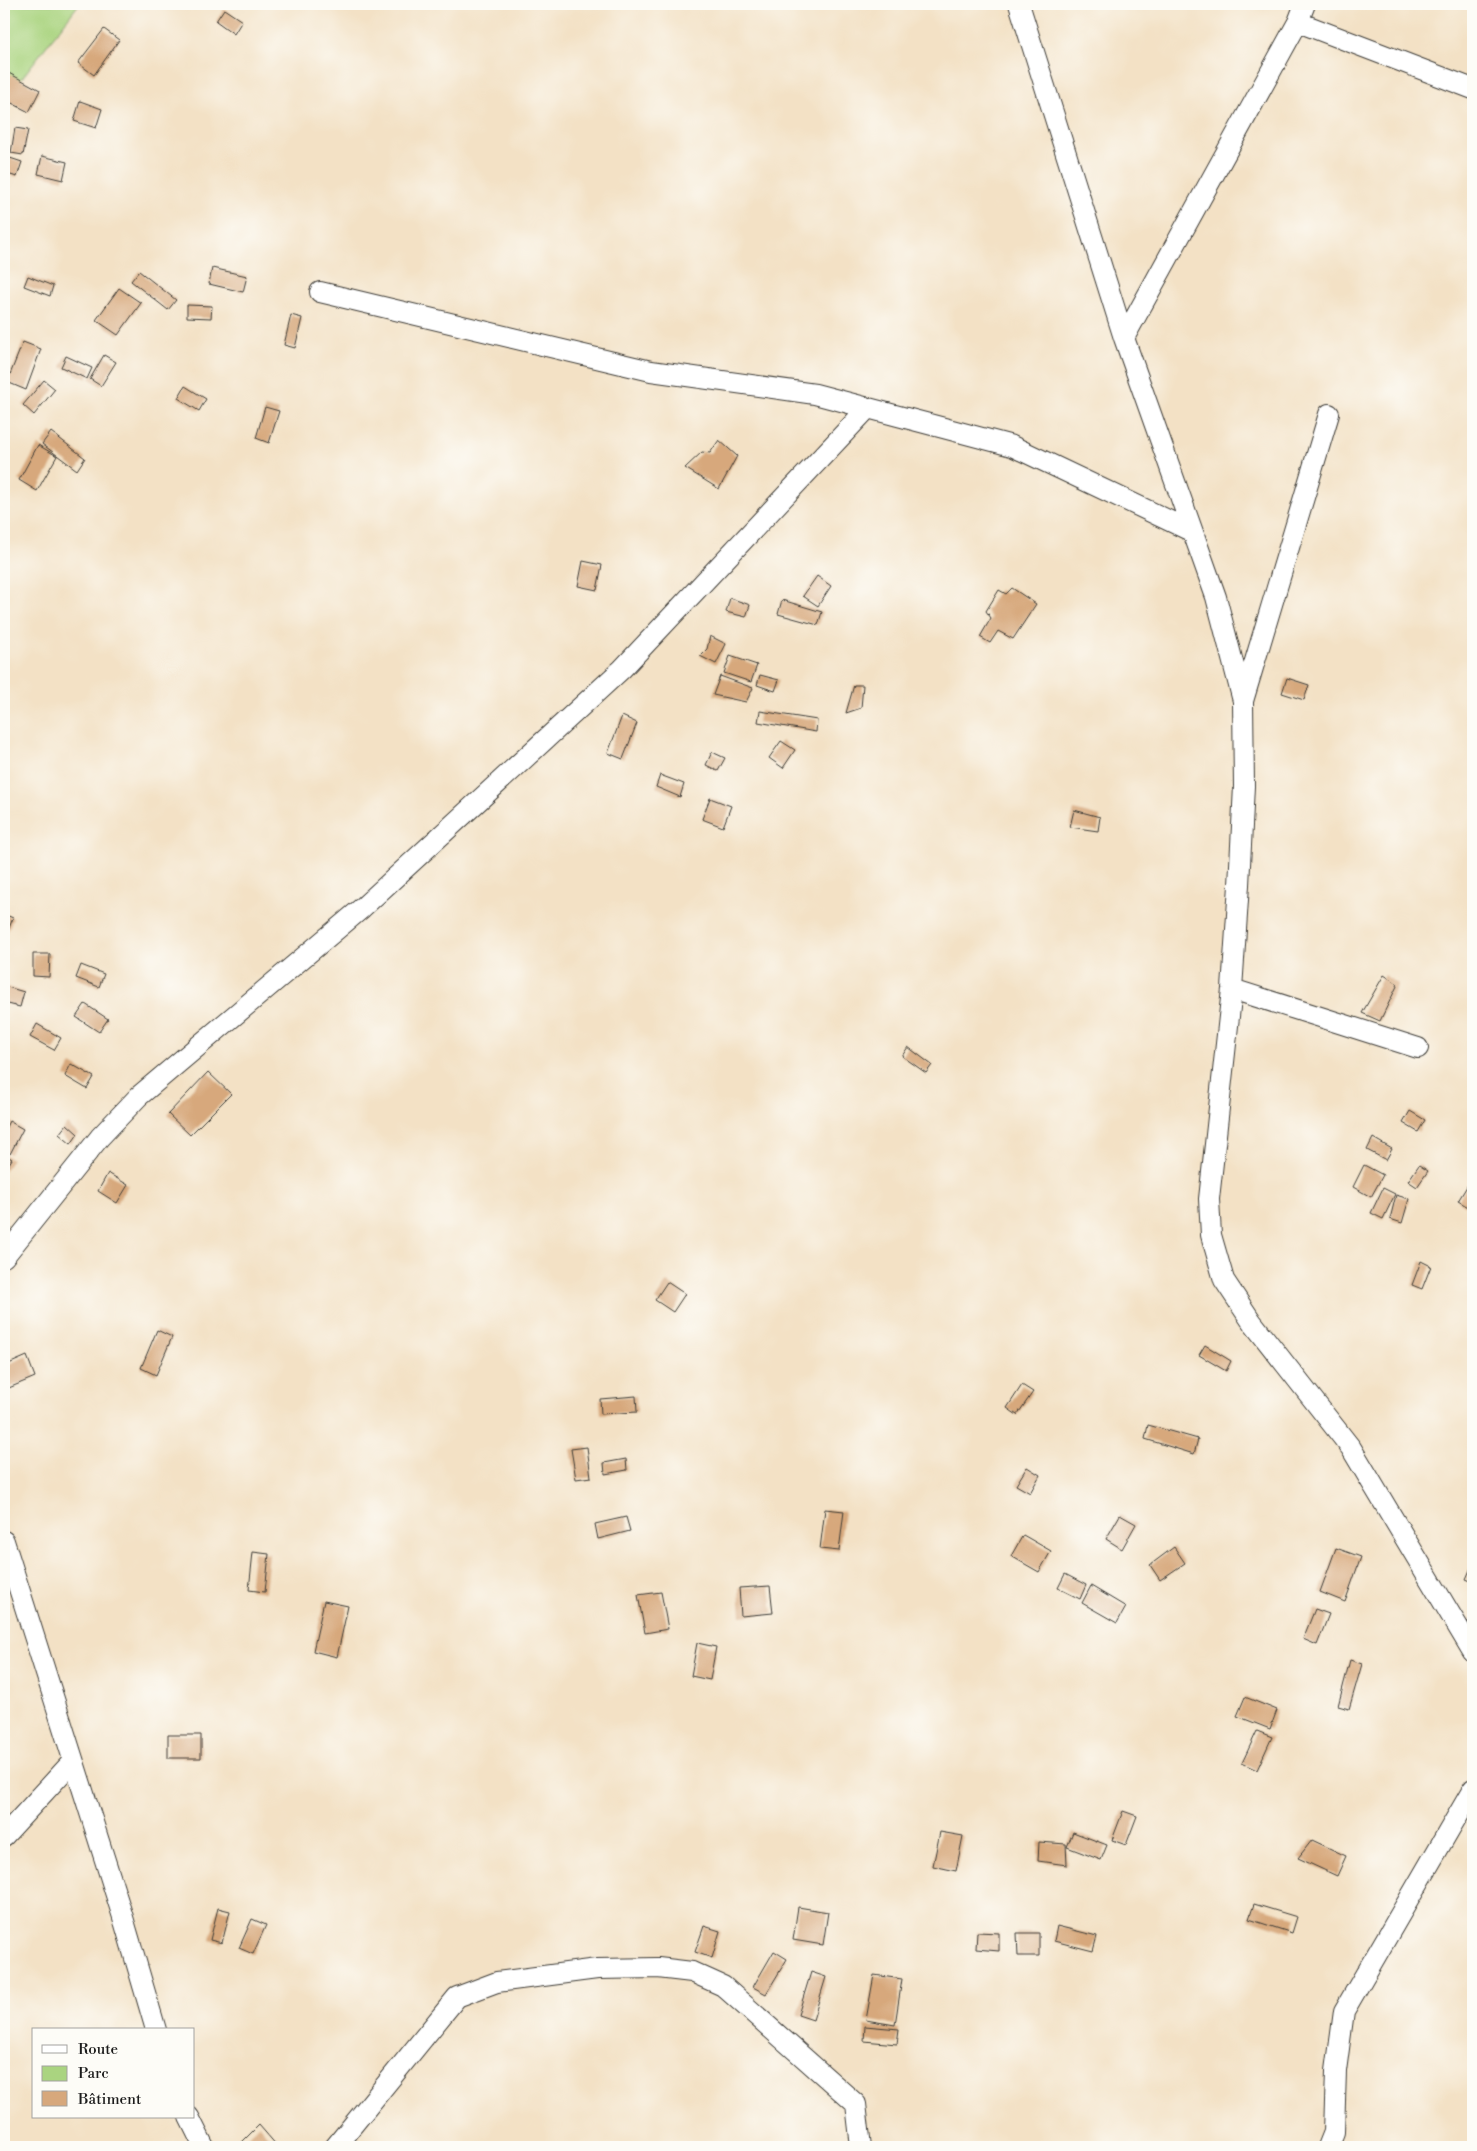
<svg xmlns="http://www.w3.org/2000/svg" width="1477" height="2151" viewBox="0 0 1477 2151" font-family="'Libre Bodoni',serif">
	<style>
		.green { fill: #aad480; stroke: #63784e }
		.building { fill: #d7a87c }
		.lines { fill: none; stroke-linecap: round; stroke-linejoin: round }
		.minor-casing { stroke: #3c3a35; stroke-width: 22 }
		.minor { stroke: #fff; stroke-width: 20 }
	</style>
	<rect width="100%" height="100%" fill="#fdfcf7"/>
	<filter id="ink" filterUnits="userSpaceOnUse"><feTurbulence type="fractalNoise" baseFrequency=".02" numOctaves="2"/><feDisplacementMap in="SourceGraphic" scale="10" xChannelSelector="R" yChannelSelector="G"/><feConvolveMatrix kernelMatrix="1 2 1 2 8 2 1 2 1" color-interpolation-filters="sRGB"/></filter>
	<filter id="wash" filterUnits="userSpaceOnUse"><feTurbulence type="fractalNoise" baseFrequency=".0096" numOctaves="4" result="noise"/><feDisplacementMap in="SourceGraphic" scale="20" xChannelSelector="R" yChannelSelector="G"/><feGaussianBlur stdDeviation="1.12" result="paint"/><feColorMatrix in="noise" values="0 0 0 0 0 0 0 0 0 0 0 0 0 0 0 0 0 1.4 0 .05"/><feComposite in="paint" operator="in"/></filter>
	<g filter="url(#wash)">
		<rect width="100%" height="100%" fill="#f3e1c5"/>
		<!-- green -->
		<path class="green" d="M 4,4 L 79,4 L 4,101 Z"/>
		<g id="blocks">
			<!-- building -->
			<path class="building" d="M 224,9 L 242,21 L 234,34 L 216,21 Z
				M 104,29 L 119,40 L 94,75 L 78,63 Z
				M 5,71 L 40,90 L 29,112 L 4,99 Z
				M 80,101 L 102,109 L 96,128 L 74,121 Z
				M 15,128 L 28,130 L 23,155 L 11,153 Z
				M 4,156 L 22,162 L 17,177 L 4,173 Z
				M 42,156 L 67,162 L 63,180 L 38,174 Z
				M 212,268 L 247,276 L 243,292 L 209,284 Z
				M 139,271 L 176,300 L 168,310 L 131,281 Z
				M 28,276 L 53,286 L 50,296 L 24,286 Z
				M 119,288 L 141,303 L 118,335 L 96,320 Z
				M 187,305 L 212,306 L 211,318 L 187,317 Z
				M 291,315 L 302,318 L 295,348 L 284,345 Z
				M 23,342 L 41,349 L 26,390 L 7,382 Z
				M 104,355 L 116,362 L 101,386 L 90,379 Z
				M 66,356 L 92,368 L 87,379 L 61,367 Z
				M 44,380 L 55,389 L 34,415 L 23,405 Z
				M 185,386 L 206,399 L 199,411 L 178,398 Z
				M 265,407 L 279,411 L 269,443 L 256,438 Z
				M 51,432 L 85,458 L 77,470 L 42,444 Z
				M 719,440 L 737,456 L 719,489 L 685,468 L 702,452 L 710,453 Z
				M 38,445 L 57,456 L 37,491 L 19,480 Z
				M 583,561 L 602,565 L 597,590 L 578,586 Z
				M 817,576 L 831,586 L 818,606 L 803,596 Z
				M 1012,588 L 1036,604 L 1013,639 L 998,631 L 990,643 L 980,637 L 991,618 L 986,611 L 999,590 L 1006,594 Z
				M 730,598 L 750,605 L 746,617 L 726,612 Z
				M 782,600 L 822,612 L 818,625 L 778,614 Z
				M 710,636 L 726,644 L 716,664 L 700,656 L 707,649 Z
				M 730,656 L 757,665 L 751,682 L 724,673 Z
				M 760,675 L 779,680 L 775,691 L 757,685 Z
				M 720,676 L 753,688 L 746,702 L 713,695 Z
				M 1287,678 L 1309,685 L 1304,700 L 1282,693 Z
				M 854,685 L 863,685 L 861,708 L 846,713 Z
				M 760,711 L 817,720 L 816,732 L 758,722 Z
				M 622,716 L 637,723 L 623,759 L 608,753 Z
				M 781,741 L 795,750 L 783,768 L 769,758 Z
				M 712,752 L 725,758 L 718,771 L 706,765 Z
				M 660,775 L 684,784 L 680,797 L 656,787 Z
				M 710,798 L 731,806 L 723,827 L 702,819 Z
				M 1074,810 L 1100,817 L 1098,831 L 1070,827 Z
				M 4,914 L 13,918 L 7,933 L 4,932 Z
				M 33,954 L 50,954 L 49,977 L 33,976 Z
				M 81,965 L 104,974 L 99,987 L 76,978 Z
				M 1384,975 L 1398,984 L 1380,1021 L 1362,1013 Z
				M 4,986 L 24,992 L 20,1007 L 4,1003 Z
				M 85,1004 L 108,1019 L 99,1032 L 76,1017 Z
				M 37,1024 L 61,1038 L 54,1050 L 30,1037 Z
				M 908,1047 L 932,1065 L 926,1073 L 902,1056 Z
				M 71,1064 L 94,1077 L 87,1089 L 65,1076 Z
				M 208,1072 L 231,1094 L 190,1135 L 168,1114 Z
				M 1410,1111 L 1425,1120 L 1418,1132 L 1403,1123 Z
				M 9,1121 L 23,1129 L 10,1154 L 4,1150 L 4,1131 Z
				M 67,1124 L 78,1134 L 71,1144 L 59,1134 Z
				M 1373,1138 L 1392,1149 L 1386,1160 L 1367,1150 Z
				M 4,1154 L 12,1159 L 4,1172 Z
				M 1364,1165 L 1383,1175 L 1371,1197 L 1353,1187 Z
				M 1419,1165 L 1428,1171 L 1417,1187 L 1408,1181 Z
				M 108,1173 L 128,1185 L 117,1203 L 98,1191 Z
				M 1472,1178 L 1473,1203 L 1470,1208 L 1458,1201 Z
				M 1383,1188 L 1395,1194 L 1383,1219 L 1371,1213 Z
				M 1396,1195 L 1409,1199 L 1402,1223 L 1390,1219 Z
				M 1421,1261 L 1431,1266 L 1422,1289 L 1412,1285 Z
				M 667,1282 L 685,1294 L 673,1312 L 655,1300 Z
				M 157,1330 L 172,1337 L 156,1375 L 141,1368 Z
				M 1205,1345 L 1231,1361 L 1226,1371 L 1199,1355 Z
				M 27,1356 L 35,1377 L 4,1390 L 4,1366 Z
				M 1022,1385 L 1033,1392 L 1017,1415 L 1007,1408 Z
				M 636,1396 L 637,1412 L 601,1414 L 600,1399 Z
				M 1148,1425 L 1198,1439 L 1194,1454 L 1145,1439 Z
				M 587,1447 L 591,1477 L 576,1479 L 571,1449 Z
				M 626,1459 L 627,1470 L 605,1474 L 604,1463 Z
				M 1027,1467 L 1040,1475 L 1030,1493 L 1016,1485 Z
				M 825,1509 L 844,1511 L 839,1551 L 820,1549 Z
				M 1120,1515 L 1136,1524 L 1122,1549 L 1106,1539 Z
				M 626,1517 L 630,1531 L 598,1539 L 595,1524 Z
				M 1023,1535 L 1051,1551 L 1039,1572 L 1011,1556 Z
				M 1174,1547 L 1185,1563 L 1160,1580 L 1150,1565 Z
				M 1336,1548 L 1361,1557 L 1345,1602 L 1320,1592 Z
				M 253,1552 L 269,1554 L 265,1592 L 249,1590 Z
				M 1473,1563 L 1473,1582 L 1466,1579 Z
				M 1065,1574 L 1086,1585 L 1080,1599 L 1058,1588 Z
				M 770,1586 L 773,1613 L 741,1616 L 739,1588 Z
				M 1091,1586 L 1126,1607 L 1117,1623 L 1082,1603 Z
				M 661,1592 L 668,1629 L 645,1633 L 638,1595 Z
				M 324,1601 L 348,1606 L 337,1657 L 313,1651 Z
				M 1315,1609 L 1329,1614 L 1317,1645 L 1303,1639 Z
				M 697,1643 L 716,1647 L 710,1680 L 691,1676 Z
				M 1350,1660 L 1362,1664 L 1349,1709 L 1338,1706 Z
				M 1245,1697 L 1277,1710 L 1270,1729 L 1237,1716 Z
				M 1257,1731 L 1272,1737 L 1257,1770 L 1242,1763 Z
				M 168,1735 L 201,1735 L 201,1758 L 168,1758 Z
				M 1123,1811 L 1137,1816 L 1126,1845 L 1112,1840 Z
				M 940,1832 L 963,1836 L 956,1871 L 933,1866 Z
				M 1073,1832 L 1107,1845 L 1101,1860 L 1067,1847 Z
				M 1312,1840 L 1346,1856 L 1337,1876 L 1298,1858 Z
				M 1039,1842 L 1066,1844 L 1067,1865 L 1038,1861 Z
				M 1254,1904 L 1297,1917 L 1292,1933 L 1249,1919 Z
				M 798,1907 L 828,1912 L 823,1945 L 793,1940 Z
				M 218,1908 L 230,1911 L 222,1943 L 210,1940 Z
				M 252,1919 L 266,1925 L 253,1954 L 239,1948 Z
				M 704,1926 L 720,1931 L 712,1958 L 695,1952 Z
				M 1057,1926 L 1097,1936 L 1093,1951 L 1054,1941 Z
				M 977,1932 L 999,1933 L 999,1951 L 976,1949 Z
				M 1017,1933 L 1039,1933 L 1039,1956 L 1018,1956 Z
				M 774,1951 L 787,1959 L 766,1994 L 753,1987 Z
				M 811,1972 L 826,1977 L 813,2020 L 798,2015 Z
				M 874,1975 L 902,1979 L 895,2025 L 866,2020 Z
				M 865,2026 L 899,2029 L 897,2044 L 864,2041 Z
				M 259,2125 L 278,2147 L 237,2147 Z"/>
		</g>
	</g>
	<g filter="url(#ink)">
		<use href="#blocks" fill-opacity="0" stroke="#3c3a35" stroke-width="1"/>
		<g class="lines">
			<defs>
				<path id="minor" d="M 1019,4 L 1124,338 L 1216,597 L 1243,701 L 1244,786 L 1239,885 L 1232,989 L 1209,1199 L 1211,1235 L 1224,1280 L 1252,1322 L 1351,1448 L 1473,1652
					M 1298,22 L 1473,89
					M 320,292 L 651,371 L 815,394 L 1012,446 L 1193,532
					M 1124,338 L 1298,22 L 1305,4
					M 1243,701 L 1329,414
					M 1232,989 L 1418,1048
					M 4,1257 L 100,1137 L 139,1096 L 362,908 L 622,669 L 868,408
					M 4,1541 L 122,1914 L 156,2030
					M 4,1836 L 73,1761
					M 189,2117 L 204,2147
					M 335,2147 L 457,1997 L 497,1982 L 597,1969 L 658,1968 L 692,1972 L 723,1986 L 856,2104 L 861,2147
					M 1328,2147 L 1334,2132 L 1336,2071 L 1344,2011 L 1473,1789"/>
			</defs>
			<!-- minor casing -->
			<use href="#minor" class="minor-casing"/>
			<!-- minor -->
			<use href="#minor" class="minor"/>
		</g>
	</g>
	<!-- margin -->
	<rect width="1477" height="2151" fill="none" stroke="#fdfcf7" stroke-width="20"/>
	<!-- legend -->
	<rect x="32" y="2028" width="162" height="90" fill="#fdfcf7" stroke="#a3a29f"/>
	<rect x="42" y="2045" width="25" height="8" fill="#ffffff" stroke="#a3a29f"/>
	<text x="78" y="2054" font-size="15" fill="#1c1c1c">Route</text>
	<rect x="42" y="2066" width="25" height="15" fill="#aad480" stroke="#a3a29f"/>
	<text x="78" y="2078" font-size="15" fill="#1c1c1c">Parc</text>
	<rect x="42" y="2091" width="25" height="15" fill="#d7a87c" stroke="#a3a29f"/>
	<text x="78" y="2104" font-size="15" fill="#1c1c1c">Bâtiment</text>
</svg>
